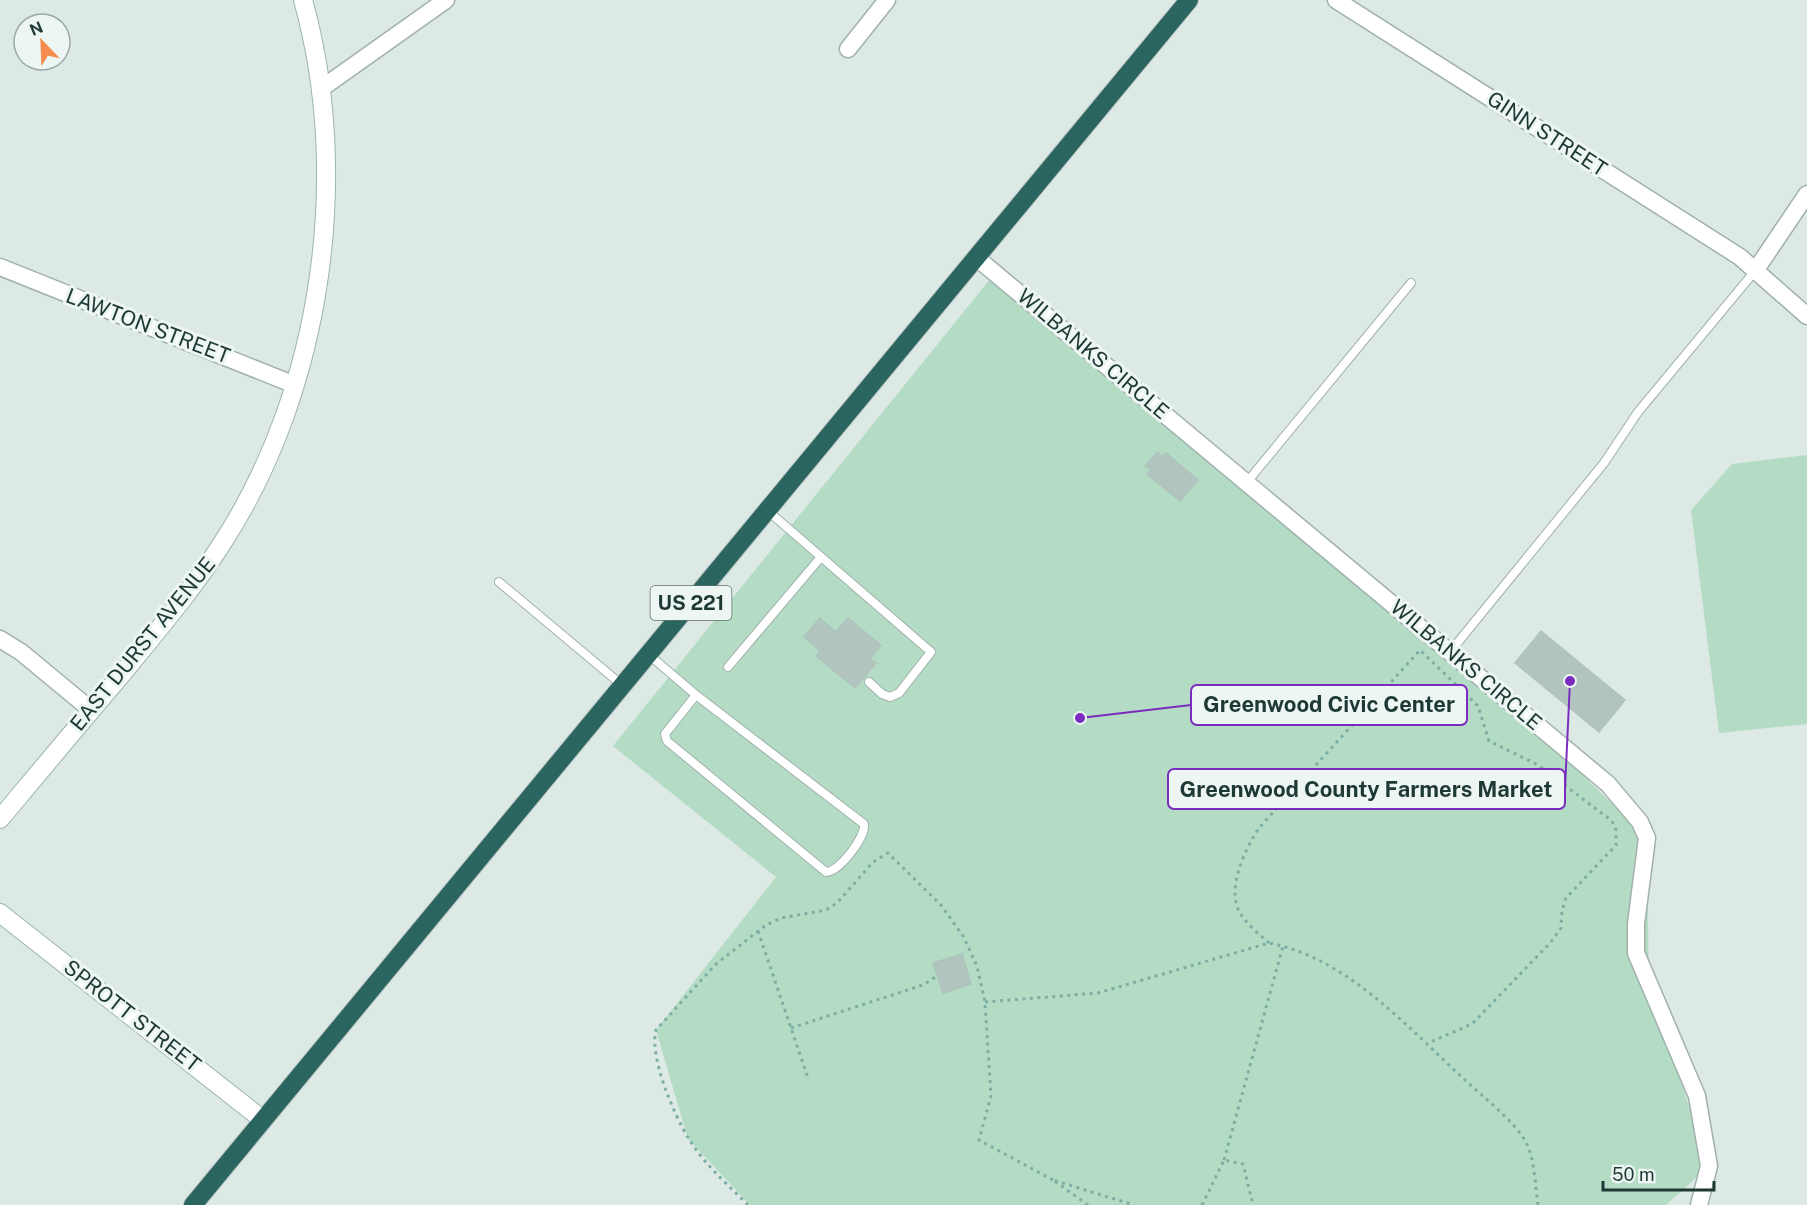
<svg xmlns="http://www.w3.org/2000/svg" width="1807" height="1205" viewBox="0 0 1807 1205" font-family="'Public Sans',sans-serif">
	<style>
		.green { fill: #b4dcc4 }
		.building { fill: #b2c4be; stroke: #afc3bd; stroke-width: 1.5 }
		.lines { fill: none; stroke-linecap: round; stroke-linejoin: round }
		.lane-casing { stroke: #a0b1ad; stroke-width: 10 }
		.street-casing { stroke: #a0b1ad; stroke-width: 19 }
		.secondary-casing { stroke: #9cb5af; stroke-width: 20 }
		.highway-casing { stroke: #bcc4c2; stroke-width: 20 }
		.path { stroke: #7caea4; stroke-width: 3; stroke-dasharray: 3 4.5; stroke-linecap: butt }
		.lane { stroke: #fff; stroke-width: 8 }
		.street { stroke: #fff; stroke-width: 16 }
		.secondary { stroke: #fff; stroke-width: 18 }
		.highway { stroke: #2a6560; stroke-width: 18 }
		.labels { text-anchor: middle; stroke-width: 6; stroke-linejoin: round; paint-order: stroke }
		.shield { fill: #edf6f3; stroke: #5c726e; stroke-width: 1.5 }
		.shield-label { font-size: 20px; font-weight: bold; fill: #1e3935 }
		.street-label { font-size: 21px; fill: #1e3935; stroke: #edf6f3 }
		.leader { fill: none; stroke: #7b2cbf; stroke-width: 2 }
		.callout-dot { fill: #7b2cbf; stroke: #edf6f3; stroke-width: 2 }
		.callout { fill: #edf6f3; stroke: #7b2cbf; stroke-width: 2 }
		.callout-label { font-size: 22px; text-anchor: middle; font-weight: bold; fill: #1e3935 }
	</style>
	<rect width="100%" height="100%" fill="#dde9e5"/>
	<!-- green -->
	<path class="green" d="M 995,273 L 1495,689 L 1647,838 L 1649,985 L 1709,1166 L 1666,1205 L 750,1205 L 688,1139 L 656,1030 L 776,877 L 613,746 Z
		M 1807,455 L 1807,724 L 1719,733 L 1691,510 L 1732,464 Z"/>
	<!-- building -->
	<path class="building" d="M 1157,452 L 1163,456 L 1166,453 L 1198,480 L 1180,501 L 1147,474 L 1151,470 L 1145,466 Z
		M 820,618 L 836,632 L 848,618 L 881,645 L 870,659 L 876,663 L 855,688 L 816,656 L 820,651 L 804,637 Z
		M 1541,631 L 1625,700 L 1599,732 L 1515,663 Z
		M 962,954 L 971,984 L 943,993 L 933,963 Z"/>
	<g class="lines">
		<defs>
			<path id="lane" d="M 1247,482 L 1411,283
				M 768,511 L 931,652 L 899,693 L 890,697 L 882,694 L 869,682
				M 499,582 L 622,685
				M 1450,652 L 1604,463 L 1638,412 L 1755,271
				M 648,654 L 696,695 L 864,824 C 866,837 839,872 826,872 L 667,741 L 665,734 L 696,695
				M 728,667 L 821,557"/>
			<path id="street" d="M 1336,0 L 1740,257 L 1807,316
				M 848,49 L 887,0
				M 322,88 L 446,0
				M 978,259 L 1608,784 L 1640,822 L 1647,838 L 1636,924 L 1636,953 L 1697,1096 L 1709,1166 L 1699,1205
				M 0,267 L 295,385
				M 1755,271 L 1807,194
				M 0,639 L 21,652 L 91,710"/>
			<path id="secondary" d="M 0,819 C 41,770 81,722 122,674 C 157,631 193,589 223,542 C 322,389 352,175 303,0
				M 0,913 L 263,1120"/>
			<path id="highway" d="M 193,1205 L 1189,0"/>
		</defs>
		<!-- lane casing -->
		<use href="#lane" class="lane-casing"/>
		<!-- street casing -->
		<use href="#street" class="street-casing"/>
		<!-- secondary casing -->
		<use href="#secondary" class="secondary-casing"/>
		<!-- highway casing -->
		<use href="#highway" class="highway-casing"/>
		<!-- path -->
		<path class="path" d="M 758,931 L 808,1078
			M 1269,943 C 1260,935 1249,926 1242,916 C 1224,893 1245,849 1259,828 L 1420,650 L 1478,706 L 1489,741 L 1538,765 L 1612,821 L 1616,830 L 1616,845 L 1566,898 L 1562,911 L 1561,928 L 1551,942 L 1472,1024 L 1426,1044
			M 985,1002 L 1098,993 L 1269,943 C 1348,958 1408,1028 1465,1080 C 1483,1097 1514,1121 1526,1142 C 1535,1160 1535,1185 1538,1205
			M 791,1028 L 923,985 L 937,976
			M 1224,1160 L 1283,946
			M 748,1205 C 727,1184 704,1164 689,1139 C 674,1115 649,1057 656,1030 L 716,964 L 766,925 L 781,918 L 826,910 L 837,903 L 873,862 L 888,853 L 941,905 L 963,936 L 977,966 L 985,1002 L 991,1096 L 979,1140 L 1053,1180
			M 1088,1205 L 1053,1180 L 1134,1205
			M 1202,1205 L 1224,1160 L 1243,1164 L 1253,1205"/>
		<!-- lane -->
		<use href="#lane" class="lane"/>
		<!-- street -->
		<use href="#street" class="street"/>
		<!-- secondary -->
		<use href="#secondary" class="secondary"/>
		<!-- highway -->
		<use href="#highway" class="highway"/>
	</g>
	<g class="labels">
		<!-- shield labels -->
		<rect class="shield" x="650.5" y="586" width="81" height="34" rx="4.5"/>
		<g class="shield-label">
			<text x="691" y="610">US 221</text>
		</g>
		<!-- street labels -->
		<g class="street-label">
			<text transform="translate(1547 134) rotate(33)" y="7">GINN STREET</text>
			<text transform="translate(148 326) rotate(21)" y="7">LAWTON STREET</text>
			<text transform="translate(1093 354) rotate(40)" y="7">WILBANKS CIRCLE</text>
			<text transform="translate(143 644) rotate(-51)" y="7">EAST DURST AVENUE</text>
			<text transform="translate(1466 665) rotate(40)" y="7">WILBANKS CIRCLE</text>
			<text transform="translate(132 1016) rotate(38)" y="7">SPROTT STREET</text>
		</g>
	</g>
	<!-- callouts -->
	<path class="leader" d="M1080 718L1191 705M1570 681L1565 789"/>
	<g class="callout-dot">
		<circle cx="1080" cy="718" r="6"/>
		<circle cx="1570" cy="681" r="6"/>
	</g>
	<g class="callout">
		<rect x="1191" y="685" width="276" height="40" rx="6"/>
		<rect x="1168" y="769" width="397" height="40" rx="6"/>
	</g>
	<g class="callout-label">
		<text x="1329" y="712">Greenwood Civic Center</text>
		<text x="1366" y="797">Greenwood County Farmers Market</text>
	</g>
	<!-- north arrow -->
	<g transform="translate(42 42) rotate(337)"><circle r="28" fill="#edf6f3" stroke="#9aaaa7" stroke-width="1.5"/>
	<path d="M0-4.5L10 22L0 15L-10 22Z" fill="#f58c4f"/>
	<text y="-9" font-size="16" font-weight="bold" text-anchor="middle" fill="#1e3935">N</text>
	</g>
	<!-- scale -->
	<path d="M1603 1181v9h111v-9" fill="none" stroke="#1e3935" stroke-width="3"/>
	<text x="1612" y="1181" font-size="18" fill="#1e3935" stroke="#edf6f3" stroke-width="4.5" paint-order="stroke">50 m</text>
</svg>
